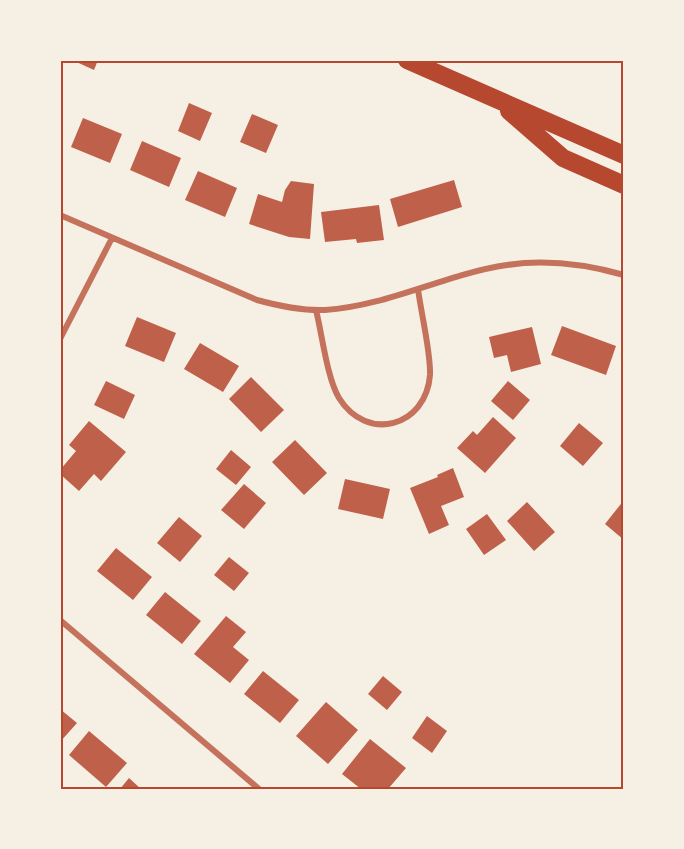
<svg xmlns="http://www.w3.org/2000/svg" width="684" height="849" viewBox="0 0 684 849" font-family="Inter,sans-serif">
	<style>
		.building { fill: #bf614a }
		.lines { fill: none; stroke-linecap: round; stroke-linejoin: round }
		.minor { stroke: #c5725c; stroke-width: 6 }
		.motorway { stroke: #b5482f; stroke-width: 18 }
		.neatline { fill: none; stroke: #b5482f; stroke-width: 2 }
	</style>
	<rect width="100%" height="100%" fill="#f6efe4"/>
	<!-- building -->
	<path class="building" d="M 72,60 L 98,60 L 94,70 Z
		M 189,103 L 212,113 L 200,141 L 178,131 Z
		M 252,114 L 278,125 L 266,153 L 240,142 Z
		M 83,118 L 122,134 L 110,163 L 71,147 Z
		M 142,141 L 181,158 L 169,187 L 130,170 Z
		M 198,171 L 237,188 L 225,217 L 185,200 Z
		M 454,180 L 462,207 L 398,227 L 390,199 Z
		M 291,181 L 314,184 L 310,239 L 289,237 L 249,224 L 258,194 L 282,202 L 285,190 Z
		M 379,205 L 384,240 L 357,243 L 356,239 L 325,242 L 321,212 Z
		M 137,317 L 176,333 L 164,362 L 125,346 Z
		M 562,326 L 616,346 L 606,375 L 551,355 Z
		M 532,327 L 541,364 L 511,372 L 507,355 L 494,358 L 489,337 Z
		M 200,343 L 239,366 L 223,392 L 184,369 Z
		M 251,377 L 284,410 L 261,432 L 229,399 Z
		M 106,381 L 135,395 L 124,419 L 94,405 Z
		M 508,381 L 530,400 L 513,420 L 491,401 Z
		M 493,417 L 516,438 L 485,473 L 457,448 L 473,431 L 477,435 Z
		M 89,421 L 126,452 L 101,481 L 94,474 L 79,491 L 60,474 L 60,470 L 76,451 L 69,445 Z
		M 579,423 L 603,443 L 583,466 L 560,446 Z
		M 295,440 L 327,473 L 304,495 L 272,462 Z
		M 231,450 L 251,467 L 236,485 L 216,469 Z
		M 453,468 L 464,497 L 441,506 L 449,525 L 429,534 L 410,488 L 438,477 L 437,475 Z
		M 345,479 L 390,489 L 383,519 L 338,509 Z
		M 244,484 L 266,503 L 244,529 L 221,510 Z
		M 624,500 L 624,540 L 605,524 Z
		M 527,502 L 555,532 L 534,551 L 507,521 Z
		M 487,514 L 506,540 L 484,555 L 466,529 Z
		M 179,517 L 202,536 L 180,562 L 157,543 Z
		M 116,548 L 152,577 L 133,600 L 97,571 Z
		M 229,557 L 249,573 L 234,591 L 214,575 Z
		M 165,592 L 201,621 L 182,644 L 146,615 Z
		M 226,616 L 246,632 L 233,647 L 249,660 L 230,683 L 194,654 Z
		M 263,671 L 299,700 L 280,723 L 244,694 Z
		M 383,676 L 402,692 L 387,710 L 368,694 Z
		M 326,702 L 358,730 L 328,764 L 296,736 Z
		M 60,709 L 77,723 L 60,742 Z
		M 427,716 L 447,731 L 432,753 L 412,738 Z
		M 89,731 L 127,763 L 106,787 L 69,755 Z
		M 370,739 L 406,768 L 388,789 L 361,789 L 342,774 Z
		M 129,778 L 141,789 L 120,789 Z"/>
	<g class="lines">
		<!-- minor -->
		<path class="minor" d="M 60,215 L 257,300 C 279,306 302,311 325,310 C 388,306 445,274 507,265 C 547,259 585,264 624,275
			M 316,310 C 322,334 327,378 339,398 C 367,443 426,427 430,375 C 431,353 421,313 418,289
			M 60,339 L 112,238
			M 60,620 L 259,789"/>
		<!-- motorway -->
		<path class="motorway" d="M 407,60 L 624,155
			M 509,111 L 563,158 L 624,185"/>
	</g>
	<!-- border -->
	<rect width="684" height="849" fill="none" stroke="#f6efe4" stroke-width="123"/>
	<rect x="62" y="62" width="560" height="726" class="neatline"/>
</svg>
